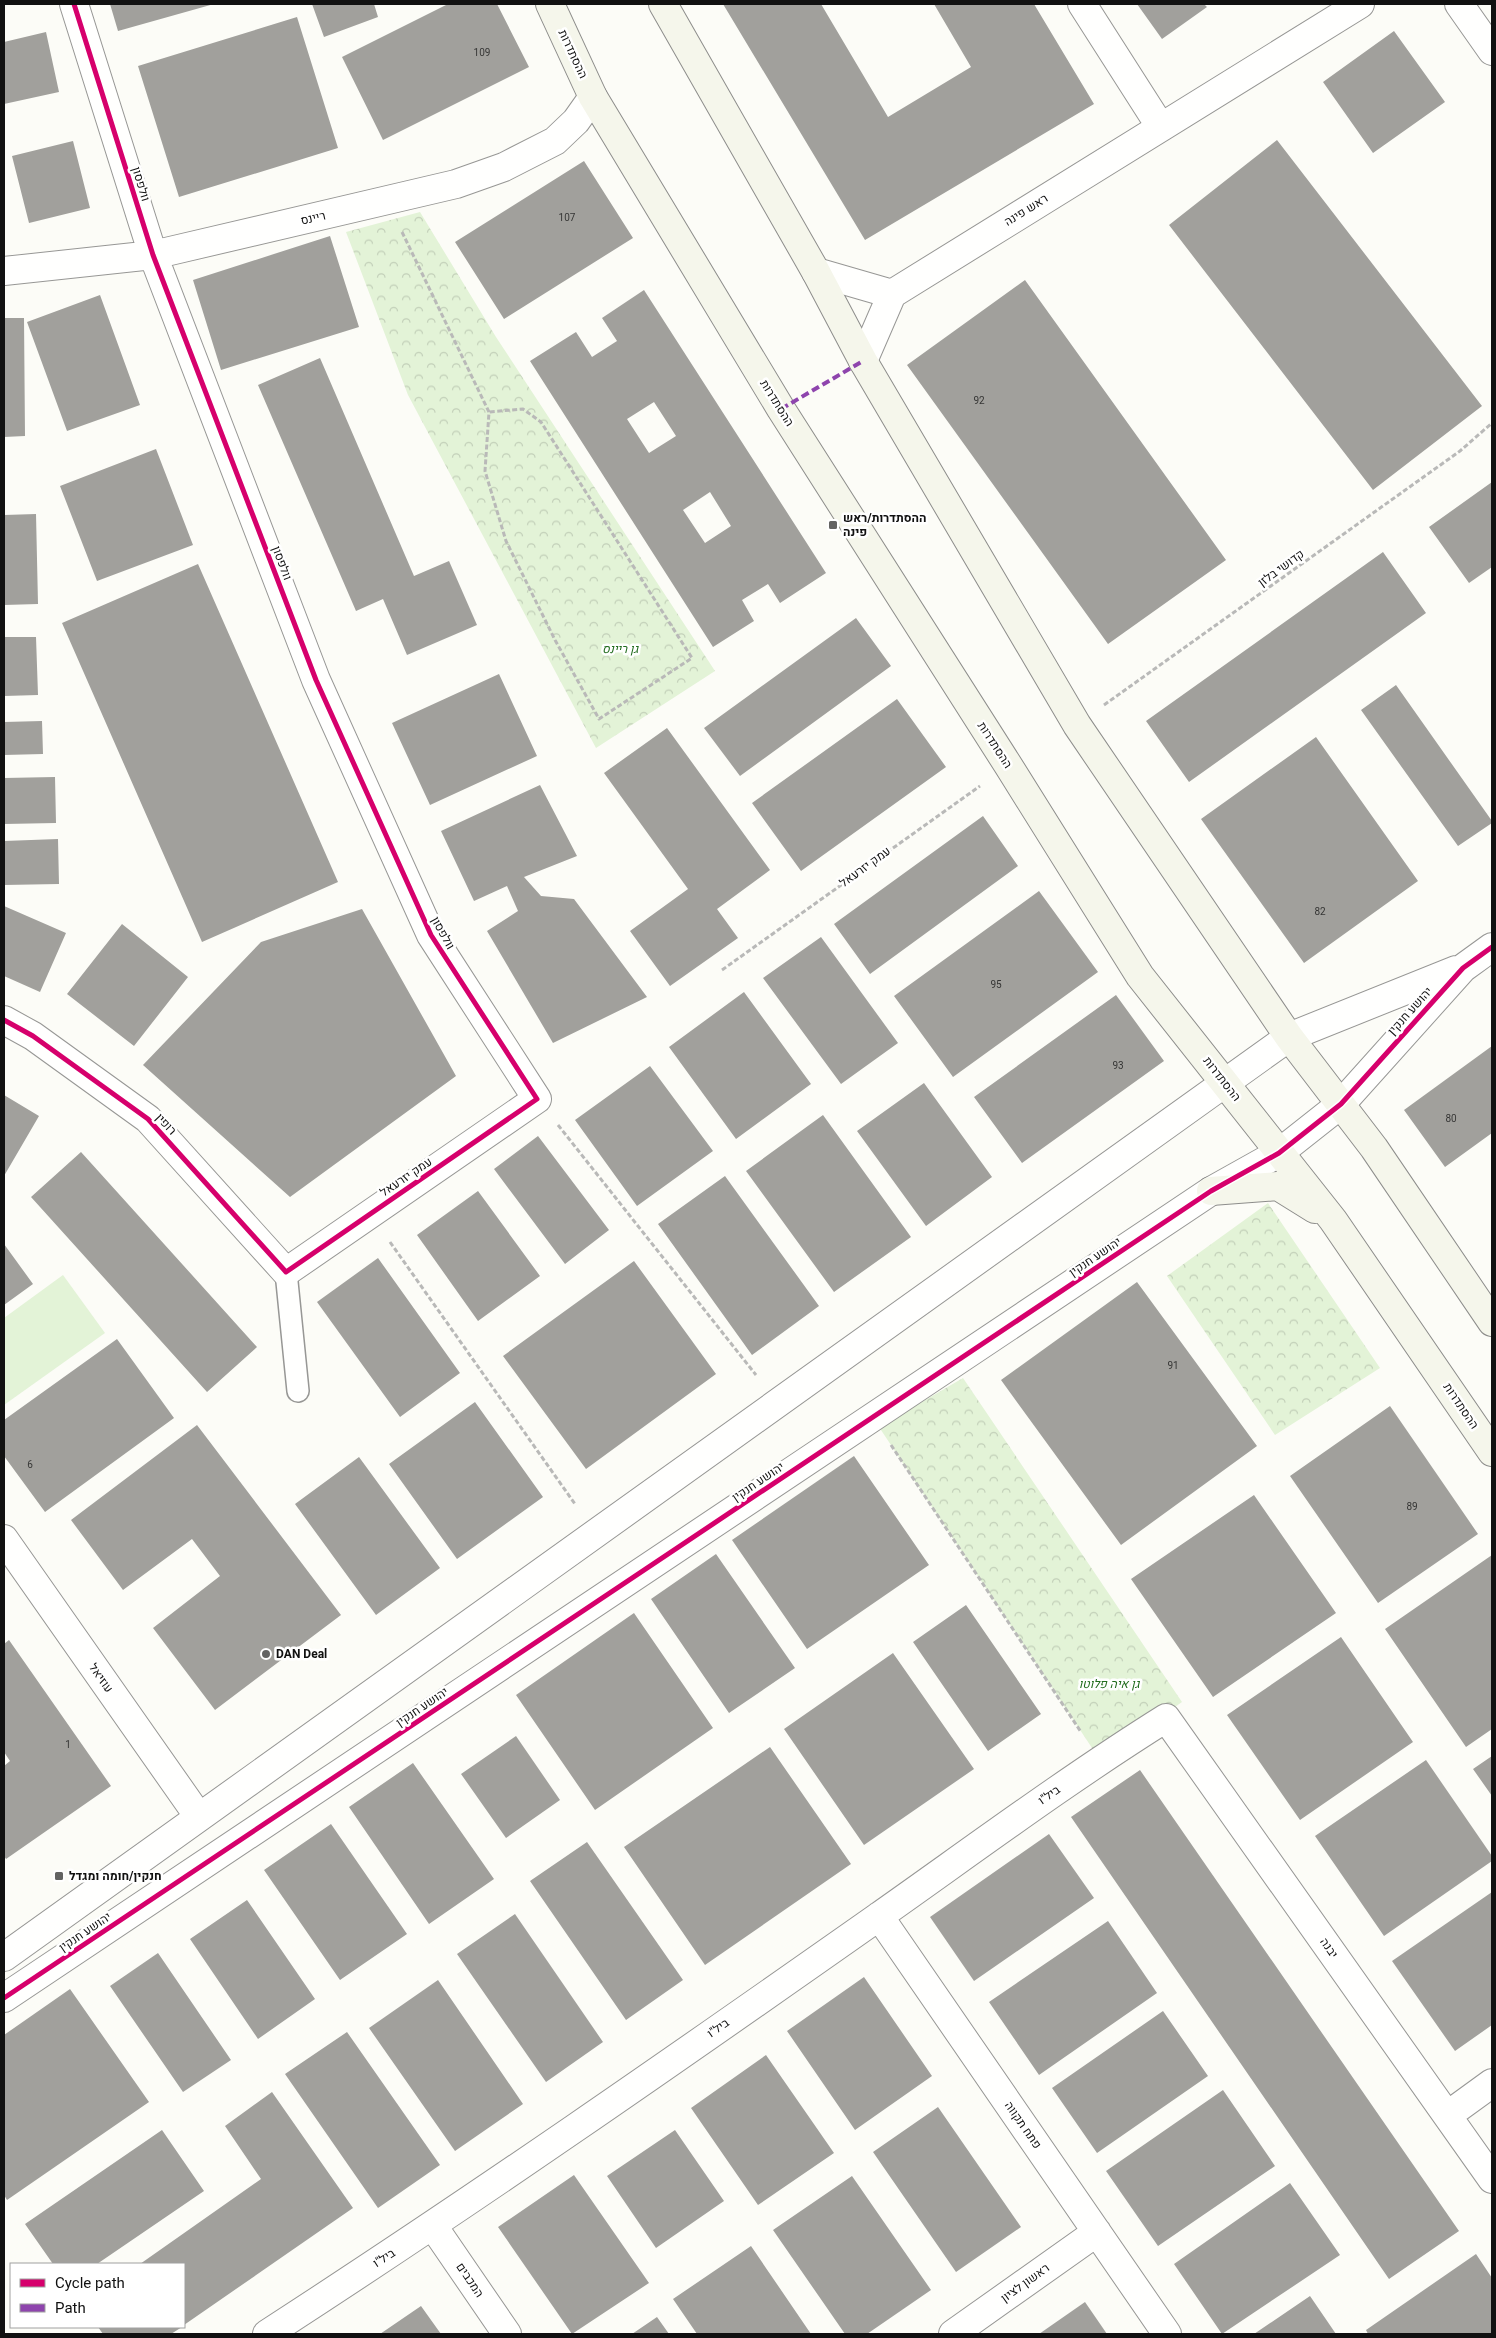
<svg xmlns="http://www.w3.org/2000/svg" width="1496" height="2338" viewBox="0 0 1496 2338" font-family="Georgia,Heebo,serif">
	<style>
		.grass { fill: #e3f3d7 }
		.park { fill: url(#park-crowns) }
		.building { fill: #a1a09c; fill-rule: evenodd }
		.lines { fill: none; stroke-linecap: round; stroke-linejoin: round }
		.lane-casing { stroke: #979795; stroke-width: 24 }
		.street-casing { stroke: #979795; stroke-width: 30 }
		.secondary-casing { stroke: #8d8d8b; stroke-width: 30 }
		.path { stroke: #b9b9b8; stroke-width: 3; stroke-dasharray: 5 2.5; stroke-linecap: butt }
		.lane { stroke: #fffffe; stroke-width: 21 }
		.street { stroke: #fffffe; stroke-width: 28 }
		.secondary { stroke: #f5f6eb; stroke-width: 28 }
		.quiet { stroke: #8e44ad; stroke-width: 4; stroke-dasharray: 8 4; stroke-linecap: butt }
		.cycleway-casing { stroke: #fff; stroke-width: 8 }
		.cycleway { stroke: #d6006c; stroke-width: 5 }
		.poi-dot { fill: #636362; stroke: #fff; stroke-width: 2 }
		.labels { text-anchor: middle; stroke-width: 5; stroke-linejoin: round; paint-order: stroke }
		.number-label { font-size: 10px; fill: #353534 }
		.street-label { font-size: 12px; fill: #111; stroke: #fff }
		.poi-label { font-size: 12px; font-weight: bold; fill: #111; stroke: #fff; text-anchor: start }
		.park-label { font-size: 12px; font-style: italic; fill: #226c1e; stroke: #fff }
	</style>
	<defs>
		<pattern id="park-crowns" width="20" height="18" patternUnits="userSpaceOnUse" patternTransform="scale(1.25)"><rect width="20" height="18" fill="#e3f3d7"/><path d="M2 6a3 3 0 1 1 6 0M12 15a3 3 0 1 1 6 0" fill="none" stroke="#c2cfb8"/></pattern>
	</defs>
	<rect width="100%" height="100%" fill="#fcfcf7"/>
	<!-- grass -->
	<path class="grass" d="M 63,1275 L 105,1333 L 4,1405 L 4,1318 Z"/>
	<!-- park -->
	<path class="park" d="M 420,212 L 496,337 L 715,671 L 596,748 L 408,395 L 346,232 Z
		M 1268,1203 L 1380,1368 L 1275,1435 L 1167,1276 Z
		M 963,1378 L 1182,1702 L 1100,1760 L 879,1427 Z"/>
	<!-- building -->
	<path class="building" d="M 110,4 L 214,4 L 118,31 Z
		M 312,4 L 374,4 L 378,17 L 324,37 Z
		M 448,4 L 497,4 L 529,67 L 383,140 L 342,57 Z
		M 723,4 L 821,4 L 888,117 L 971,67 L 934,4 L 1034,4 L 1094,104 L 865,240 Z
		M 1137,4 L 1204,4 L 1207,7 L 1162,39 Z
		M 297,17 L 338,148 L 179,197 L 138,66 Z
		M 1394,31 L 1445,102 L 1373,153 L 1323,82 Z
		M 46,32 L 59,92 L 4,104 L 4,42 Z
		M 1277,140 L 1482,406 L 1373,490 L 1169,225 Z
		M 73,141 L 90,208 L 29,223 L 12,156 Z
		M 584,161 L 633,238 L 504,319 L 455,242 Z
		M 330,236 L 359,327 L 221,370 L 193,280 Z
		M 1025,280 L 1226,560 L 1108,644 L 907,365 Z
		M 644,290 L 826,573 L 780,603 L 768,584 L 742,600 L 754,621 L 713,647 L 530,361 L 576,332 L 592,357 L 617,341 L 602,318 ZM 654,402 L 676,436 L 649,453 L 627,419 ZM 710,492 L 731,526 L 705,543 L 683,510 Z
		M 100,295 L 140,405 L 67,431 L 27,322 Z
		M 4,318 L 24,318 L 25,436 L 4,437 Z
		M 320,358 L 414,576 L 449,561 L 477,625 L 407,655 L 383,599 L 356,611 L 258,385 Z
		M 156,449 L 193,545 L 97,581 L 60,486 Z
		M 1492,482 L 1492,567 L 1469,583 L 1429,527 Z
		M 36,514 L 38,604 L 4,605 L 4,515 Z
		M 1383,552 L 1426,613 L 1189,782 L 1146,721 Z
		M 198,564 L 338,882 L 202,942 L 62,623 Z
		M 856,618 L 891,666 L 740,776 L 704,728 Z
		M 4,637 L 36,637 L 38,695 L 4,696 Z
		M 499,674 L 537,756 L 430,805 L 392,723 Z
		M 1396,685 L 1492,821 L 1492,823 L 1458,846 L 1361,710 Z
		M 897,699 L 946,767 L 801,871 L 752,803 Z
		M 42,721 L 43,754 L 4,755 L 4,722 Z
		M 667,728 L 770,870 L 717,909 L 738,938 L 670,986 L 630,931 L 688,889 L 604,773 Z
		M 1316,737 L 1418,881 L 1304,963 L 1201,819 Z
		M 55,777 L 56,823 L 4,824 L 4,778 Z
		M 540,785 L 577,856 L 524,877 L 541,896 L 574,899 L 647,997 L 553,1043 L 487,931 L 518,911 L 507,886 L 474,901 L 441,831 Z
		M 983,816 L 1018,866 L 870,974 L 834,924 Z
		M 58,839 L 59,884 L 4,885 L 4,841 Z
		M 1039,891 L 1098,972 L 953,1077 L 894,996 Z
		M 4,906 L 66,933 L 40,992 L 4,976 Z
		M 362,909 L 456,1076 L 290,1197 L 143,1065 L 261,942 Z
		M 122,924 L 188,977 L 134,1046 L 67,994 Z
		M 821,937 L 898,1043 L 841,1084 L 763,978 Z
		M 744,992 L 811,1084 L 736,1139 L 669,1047 Z
		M 1116,995 L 1164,1061 L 1022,1163 L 974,1097 Z
		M 1492,1046 L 1492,1133 L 1445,1167 L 1404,1110 Z
		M 650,1066 L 713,1151 L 637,1206 L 575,1120 Z
		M 924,1083 L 992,1177 L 926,1226 L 857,1131 Z
		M 4,1095 L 39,1116 L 4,1176 Z
		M 823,1115 L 911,1237 L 834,1292 L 746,1171 Z
		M 538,1136 L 609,1230 L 565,1264 L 494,1169 Z
		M 81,1152 L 257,1347 L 207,1392 L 31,1197 Z
		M 725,1176 L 819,1306 L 752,1355 L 658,1224 Z
		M 478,1191 L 540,1276 L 478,1321 L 417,1235 Z
		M 4,1244 L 33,1284 L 4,1305 Z
		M 378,1258 L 460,1373 L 400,1417 L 317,1302 Z
		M 634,1261 L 716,1374 L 586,1469 L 503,1356 Z
		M 1137,1282 L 1257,1446 L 1121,1545 L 1001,1380 Z
		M 117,1339 L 174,1418 L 45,1512 L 4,1456 L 4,1420 Z
		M 475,1402 L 543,1497 L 457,1559 L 389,1464 Z
		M 1390,1406 L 1478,1534 L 1378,1603 L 1290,1476 Z
		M 197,1425 L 341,1615 L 215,1710 L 153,1628 L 220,1576 L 192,1539 L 123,1590 L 71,1520 Z
		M 854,1456 L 929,1565 L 807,1649 L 732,1540 Z
		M 359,1457 L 440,1568 L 376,1615 L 295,1504 Z
		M 1254,1495 L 1336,1613 L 1213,1697 L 1131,1579 Z
		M 716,1554 L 795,1668 L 729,1713 L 651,1599 Z
		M 1492,1555 L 1492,1729 L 1466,1747 L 1385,1629 Z
		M 966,1605 L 1041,1714 L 988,1751 L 913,1642 Z
		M 634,1613 L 713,1728 L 595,1810 L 516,1695 Z
		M 1341,1637 L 1413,1742 L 1300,1820 L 1227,1715 Z
		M 9,1640 L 111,1786 L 6,1859 L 4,1856 L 4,1766 L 10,1761 L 4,1752 L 4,1644 Z
		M 893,1653 L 974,1769 L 864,1845 L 784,1729 Z
		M 516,1736 L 560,1800 L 506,1838 L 461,1774 Z
		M 770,1747 L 851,1864 L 705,1965 L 624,1847 Z
		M 1492,1756 L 1492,1796 L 1473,1769 Z
		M 1426,1760 L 1492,1856 L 1492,1861 L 1384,1936 L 1315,1836 Z
		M 413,1763 L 494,1879 L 429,1924 L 349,1807 Z
		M 1140,1770 L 1459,2231 L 1389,2279 L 1071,1817 Z
		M 331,1824 L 407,1934 L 340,1980 L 264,1870 Z
		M 1049,1834 L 1094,1898 L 974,1981 L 930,1917 Z
		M 587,1842 L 683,1980 L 626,2020 L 530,1881 Z
		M 1492,1892 L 1492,2025 L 1455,2051 L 1392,1961 Z
		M 247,1900 L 315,1999 L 258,2039 L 190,1939 Z
		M 515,1914 L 603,2042 L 546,2082 L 457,1954 Z
		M 1108,1921 L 1157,1993 L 1039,2075 L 989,2002 Z
		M 158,1953 L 231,2060 L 183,2092 L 110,1986 Z
		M 864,1977 L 932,2076 L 855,2130 L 787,2031 Z
		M 438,1980 L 523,2104 L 455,2151 L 369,2028 Z
		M 70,1989 L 149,2102 L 7,2200 L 4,2195 L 4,2035 Z
		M 1163,2011 L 1208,2076 L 1097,2153 L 1052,2088 Z
		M 347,2032 L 440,2165 L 378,2208 L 285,2074 Z
		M 766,2055 L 834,2153 L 758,2205 L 691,2108 Z
		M 1223,2090 L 1275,2166 L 1158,2246 L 1106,2171 Z
		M 272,2092 L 353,2208 L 184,2325 L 184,2264 L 140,2264 L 261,2179 L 225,2126 Z
		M 938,2107 L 1021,2227 L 956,2272 L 873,2152 Z
		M 162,2130 L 204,2191 L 97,2264 L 53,2264 L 25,2224 Z
		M 675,2130 L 724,2201 L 656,2248 L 607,2176 Z
		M 574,2175 L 649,2283 L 572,2334 L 498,2227 Z
		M 852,2176 L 931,2290 L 867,2334 L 845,2334 L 773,2230 Z
		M 1290,2183 L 1340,2255 L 1222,2334 L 1174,2264 Z
		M 751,2246 L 811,2334 L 697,2334 L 673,2299 Z
		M 1476,2254 L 1492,2278 L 1492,2334 L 1368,2334 L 1366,2330 Z
		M 1310,2296 L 1336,2334 L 1254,2334 Z
		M 1085,2302 L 1107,2334 L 1039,2334 Z
		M 421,2306 L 441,2334 L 380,2334 Z
		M 657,2317 L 669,2334 L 632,2334 Z
		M 98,2327 L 182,2327 L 171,2334 L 103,2334 Z"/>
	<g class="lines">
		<defs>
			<path id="lane" d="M 286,1272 L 298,1391"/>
			<path id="street" d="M 1082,4 L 1160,126
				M 1459,4 L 1492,51
				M 4,271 L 153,255 L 456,184 L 504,167 L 555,141 L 576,121 L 593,97
				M 816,272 L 892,294
				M 863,361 L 892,294 L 1360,4
				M 4,1020 L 33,1036 L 148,1119 L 286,1272 L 537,1099 L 431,935 L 316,680 L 153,255 L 74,4
				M 4,1539 L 199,1817
				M 879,1916 L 1167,2334
				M 4,1957 L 1289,1037 L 1456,970
				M 4,1998 L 1211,1191 L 1279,1153 L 1341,1104 L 1463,968 L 1492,947
				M 1448,2115 L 1492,2083
				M 433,2226 L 507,2334
				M 267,2334 C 474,2200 676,2059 878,1917 C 973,1850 1067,1780 1166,1718 L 1492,2179
				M 953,2334 L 1097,2232"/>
			<path id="secondary" d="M 550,4 L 593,97 L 781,409 L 1008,765 L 1140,976 L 1333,1220 L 1492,1452
				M 663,4 L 816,272 L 863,361 L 1077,725 L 1289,1037 L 1374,1148 L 1492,1322
				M 1211,1191 L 1278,1186 L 1315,1209"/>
		</defs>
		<!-- lane casing -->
		<use href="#lane" class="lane-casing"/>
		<!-- street casing -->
		<use href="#street" class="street-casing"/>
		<!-- secondary casing -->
		<use href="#secondary" class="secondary-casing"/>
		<!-- path -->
		<path class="path" d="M 402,232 L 489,412 L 485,471 L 506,541 L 555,640 L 599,719 L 692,658 L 541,422 L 523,409 L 489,412
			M 1104,705 L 1460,451 L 1492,423
			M 722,970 L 980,786
			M 558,1125 L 756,1375
			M 390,1242 L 575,1504
			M 891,1445 L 1081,1732"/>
		<!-- lane -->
		<use href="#lane" class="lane"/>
		<!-- street -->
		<use href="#street" class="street"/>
		<!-- secondary -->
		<use href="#secondary" class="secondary"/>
		<!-- quiet -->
		<path class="quiet" d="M 781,409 L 863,361"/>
		<defs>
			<path id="cycleway" d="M 4,1020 L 33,1036 L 148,1119 L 286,1272 L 537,1099 L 431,935 L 316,680 L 153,255 L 74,4
				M 4,1998 L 1211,1191 L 1279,1153 L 1341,1104 L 1463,968 L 1492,947"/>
		</defs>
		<!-- cycleway casing -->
		<use href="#cycleway" class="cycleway-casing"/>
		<!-- cycleway -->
		<use href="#cycleway" class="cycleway"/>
	</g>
	<!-- markers -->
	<g class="poi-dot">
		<rect x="828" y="520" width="10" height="10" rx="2.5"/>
		<circle cx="266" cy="1654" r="5"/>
		<rect x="54" y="1871" width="10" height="10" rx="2.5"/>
	</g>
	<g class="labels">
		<!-- number labels -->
		<g class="number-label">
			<text x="482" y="56">109</text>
			<text x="567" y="221">107</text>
			<text x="979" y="404">92</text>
			<text x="1320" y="915">82</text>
			<text x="996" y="988">95</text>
			<text x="1118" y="1069">93</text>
			<text x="1451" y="1122">80</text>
			<text x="1173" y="1369">91</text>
			<text x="30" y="1468">6</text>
			<text x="1412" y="1510">89</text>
			<text x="68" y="1748">1</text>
		</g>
		<!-- street labels -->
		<g class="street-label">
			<text transform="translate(573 54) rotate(65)" y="4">ההסתדרות</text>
			<text transform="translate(141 184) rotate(73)" y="4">וולפסון</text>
			<text transform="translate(1026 210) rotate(-32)" y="4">ראש פינה</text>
			<text transform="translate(313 218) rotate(-13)" y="4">ריינס</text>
			<text transform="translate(777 403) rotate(58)" y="4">ההסתדרות</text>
			<text transform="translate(282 563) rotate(69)" y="4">וולפסון</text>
			<text transform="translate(1281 568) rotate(-36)" y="4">קדושי בלזן</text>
			<text transform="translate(995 745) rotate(57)" y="4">ההסתדרות</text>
			<text transform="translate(865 867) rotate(-36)" y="4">עמק יזרעאל</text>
			<text transform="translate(443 933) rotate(61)" y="4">וולפסון</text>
			<text transform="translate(1410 1011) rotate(-48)" y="4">יהושע חנקין</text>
			<text transform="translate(1222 1079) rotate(52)" y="4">ההסתדרות</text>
			<text transform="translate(166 1124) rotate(47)" y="4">רופין</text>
			<text transform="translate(406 1177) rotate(-34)" y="4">עמק יזרעאל</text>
			<text transform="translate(1095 1257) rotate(-34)" y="4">יהושע חנקין</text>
			<text transform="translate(1461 1406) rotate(56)" y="4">ההסתדרות</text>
			<text transform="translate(758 1482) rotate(-34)" y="4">יהושע חנקין</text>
			<text transform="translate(101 1678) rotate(55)" y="4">עוזיאל</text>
			<text transform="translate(422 1707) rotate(-34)" y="4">יהושע חנקין</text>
			<text transform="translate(1049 1795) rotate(-35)" y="4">ביל"ו</text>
			<text transform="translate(85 1932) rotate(-34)" y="4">יהושע חנקין</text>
			<text transform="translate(1329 1948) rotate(55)" y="4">יבנה</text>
			<text transform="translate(718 2028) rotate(-35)" y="4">ביל"ו</text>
			<text transform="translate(1023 2125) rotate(55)" y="4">פתח תקווה</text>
			<text transform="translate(384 2258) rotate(-33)" y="4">ביל"ו</text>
			<text transform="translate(470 2280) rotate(56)" y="4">המכבים</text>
			<text transform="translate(1025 2283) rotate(-36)" y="4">ראשון לציון</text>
		</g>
		<!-- poi labels -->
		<g class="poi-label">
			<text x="843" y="522">ההסתדרות/ראש<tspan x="843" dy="14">פינה</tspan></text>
			<text x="276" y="1658">DAN Deal</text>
			<text x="69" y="1880">חנקין/חומה ומגדל</text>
		</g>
		<!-- park labels -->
		<g class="park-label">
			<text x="620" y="653">גן ריינס</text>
			<text x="1109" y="1688">גן איה פלוטו</text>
		</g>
	</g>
	<!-- border -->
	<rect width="1496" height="2338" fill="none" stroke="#111111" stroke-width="10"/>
	<!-- legend -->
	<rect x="10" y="2263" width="175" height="65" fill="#ffffff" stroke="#a0a0a0"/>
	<rect x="20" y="2279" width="25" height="8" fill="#d6006c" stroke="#a0a0a0"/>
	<text x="55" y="2288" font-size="15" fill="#111111">Cycle path</text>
	<rect x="20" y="2304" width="25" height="8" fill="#8e44ad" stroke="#a0a0a0"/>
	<text x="55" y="2313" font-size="15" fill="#111111">Path</text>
</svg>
